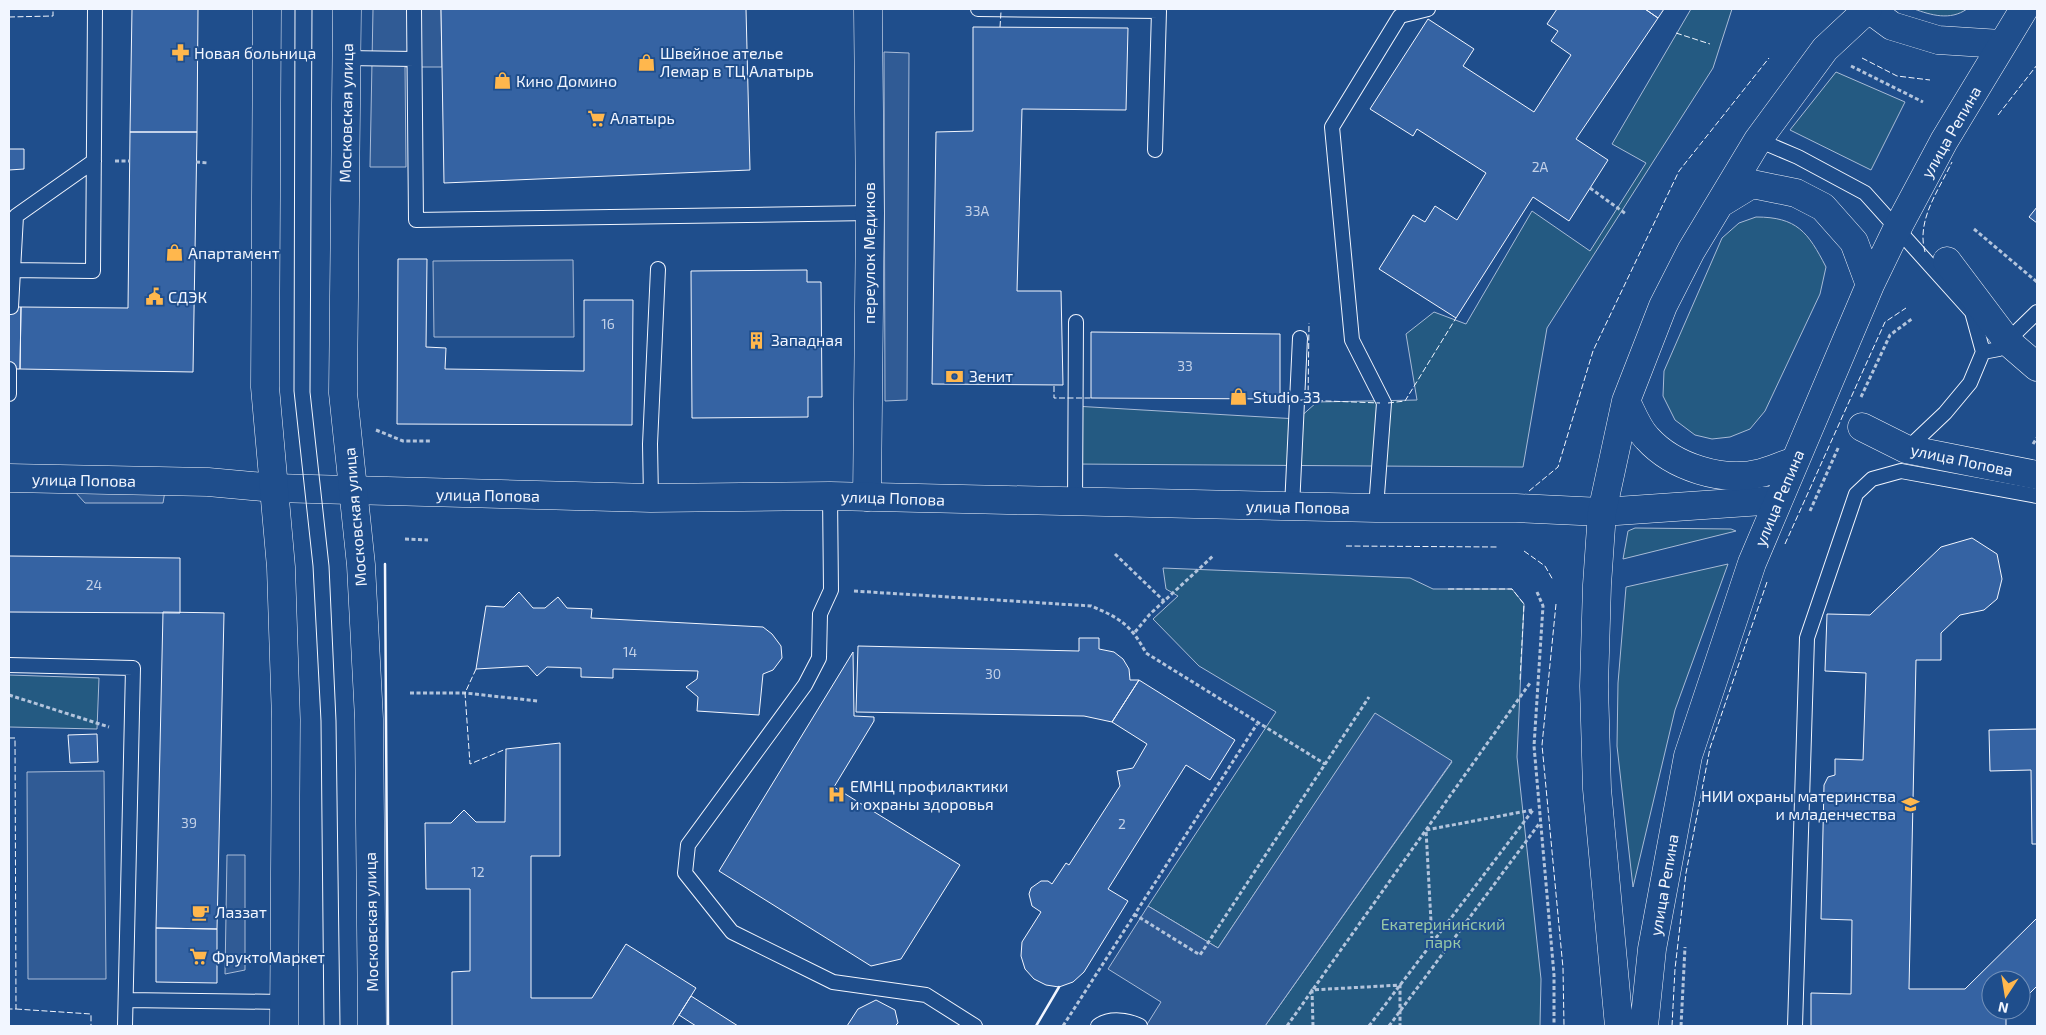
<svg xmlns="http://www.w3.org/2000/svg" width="2046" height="1035" viewBox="0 0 2046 1035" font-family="'Exo 2',sans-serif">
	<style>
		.green { fill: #245a82; stroke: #a8bbd7 }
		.parking { fill: #305b95; stroke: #a8bbd7 }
		.building { fill: #3563a3; stroke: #f2f6ff }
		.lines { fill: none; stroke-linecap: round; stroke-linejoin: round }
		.lane-casing { stroke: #f2f6ff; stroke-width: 16 }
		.street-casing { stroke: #f2f6ff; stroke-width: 29 }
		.secondary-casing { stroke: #f2f6ff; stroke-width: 29 }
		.primary-casing { stroke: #f2f6ff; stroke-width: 29 }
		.path { stroke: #b3c4dc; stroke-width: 3; stroke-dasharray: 4 2.5; stroke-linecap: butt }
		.lane { stroke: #1f4e8c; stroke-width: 14 }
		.street { stroke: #1f4e8c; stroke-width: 28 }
		.secondary { stroke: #1f4e8c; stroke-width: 28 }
		.primary { stroke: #1f4e8c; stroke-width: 28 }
		.tram { stroke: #f2f6ff; stroke-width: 1 }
		.fence { stroke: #f2f6ff; stroke-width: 1; stroke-dasharray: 6 2.5; stroke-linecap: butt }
		.wall { stroke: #f2f6ff; stroke-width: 2.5 }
		.labels { text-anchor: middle; stroke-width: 4; stroke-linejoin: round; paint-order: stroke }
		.number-label { font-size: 14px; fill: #c3d1e8 }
		.poi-label { font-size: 16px; fill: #f2f6ff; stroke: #1f4e8c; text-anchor: start }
		.street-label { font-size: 16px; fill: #f2f6ff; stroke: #1f4e8c }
		.park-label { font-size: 16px; fill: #97c8a6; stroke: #1f4e8c }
	</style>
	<rect width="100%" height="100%" fill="#1f4e8c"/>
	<!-- green -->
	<path class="green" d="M 1691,9 L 1732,9 L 1713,68 L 1547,328 L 1523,467 L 1073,464 L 1074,406 L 1298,419 L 1317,402 L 1417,400 L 1406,334 L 1434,312 L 1466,324 L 1532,211 L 1590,251 L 1646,163 L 1612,144 Z
		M 1914,9 L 1967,9 C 1950,21 1931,15 1914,9 Z
		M 1836,72 L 1905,102 L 1871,170 L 1790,130 Z
		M 1756,217 C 1797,217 1808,232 1826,267 L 1820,294 L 1765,411 L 1750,429 L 1730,437 L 1712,439 L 1695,435 L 1675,420 L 1663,396 L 1664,371 L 1722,238 L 1739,223 Z
		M 1635,528 L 1731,529 L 1736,531 L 1623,559 L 1628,531 Z
		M 1728,564 L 1675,710 L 1633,887 L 1617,746 L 1618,683 L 1626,587 Z
		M 1163,568 L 1410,578 L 1433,589 L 1512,589 L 1524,604 L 1517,757 L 1541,979 L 1540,1026 L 1265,1026 L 1452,762 L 1375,714 L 1218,948 L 1148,906 L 1276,712 L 1199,666 L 1153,619 L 1178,596 L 1166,589 Z
		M 9,675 L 99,678 L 97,729 L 9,727 Z"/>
	<!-- parking -->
	<path class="parking" d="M 373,9 L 441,9 L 442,67 L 405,67 L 406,167 L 370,167 Z
		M 884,52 L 909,53 L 907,400 L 885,401 Z
		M 573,260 L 574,337 L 434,337 L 433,261 Z
		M 66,482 L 166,485 L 163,503 L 85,503 Z
		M 1375,713 L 1452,761 L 1265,1026 L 1146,1026 L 1161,1002 L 1108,969 L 1148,906 L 1218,948 Z
		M 104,771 L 106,979 L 28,979 L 27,772 Z
		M 227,855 L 245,855 L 245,970 L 225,974 Z"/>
	<!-- building -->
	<path class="building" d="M 132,9 L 198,9 L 197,132 L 130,132 Z
		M 441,9 L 746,9 L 750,170 L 444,183 Z
		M 1557,9 L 1645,9 L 1658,18 L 1576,139 L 1608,160 L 1569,221 L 1533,197 L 1456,318 L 1379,269 L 1413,215 L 1425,222 L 1435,206 L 1457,220 L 1486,173 L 1417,129 L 1413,136 L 1370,109 L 1428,19 L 1474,49 L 1463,66 L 1534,112 L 1571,55 L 1551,41 L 1558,31 L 1547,24 Z
		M 1645,9 L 1664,9 L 1658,18 Z
		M 973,27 L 1128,28 L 1126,110 L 1022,109 L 1017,291 L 1061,291 L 1063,385 L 932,384 L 936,132 L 973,131 Z
		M 130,132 L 197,132 L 193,372 L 20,369 L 21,307 L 128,308 Z
		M 9,149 L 24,149 L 24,169 L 9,170 Z
		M 2037,207 L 2037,223 L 2029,217 Z
		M 398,259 L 427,259 L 426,347 L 446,348 L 445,369 L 584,371 L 584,300 L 633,300 L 632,425 L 397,424 Z
		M 807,270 L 807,282 L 821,282 L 822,397 L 808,397 L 808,417 L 692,418 L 691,271 Z
		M 9,307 L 21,307 L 20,369 L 9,369 Z
		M 1091,332 L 1280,334 L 1280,399 L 1091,398 Z
		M 1972,538 L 1997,554 L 2002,579 L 1997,599 L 1984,610 L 1960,615 L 1941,633 L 1941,660 L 1916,660 L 1909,989 L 1965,989 L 2037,918 L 2037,986 L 2021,1002 L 2021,980 L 1991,980 L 1991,1010 L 2013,1010 L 2006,1017 L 2006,1026 L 1811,1026 L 1811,993 L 1851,994 L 1852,920 L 1821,919 L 1824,785 L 1828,777 L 1835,775 L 1835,759 L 1863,760 L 1866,673 L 1825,671 L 1827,614 L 1870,615 L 1941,547 Z
		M 9,556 L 180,558 L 180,613 L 9,612 Z
		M 519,592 L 533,608 L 545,608 L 558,597 L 567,608 L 592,609 L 591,618 L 763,627 L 772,634 L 781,646 L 782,658 L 773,670 L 763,674 L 759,715 L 697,711 L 698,697 L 686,687 L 697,679 L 698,671 L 613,669 L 613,678 L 581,677 L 581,668 L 547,667 L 537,676 L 528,666 L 476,669 L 486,606 L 504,607 Z
		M 163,612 L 224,613 L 217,929 L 156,928 Z
		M 1079,638 L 1099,638 L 1099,649 L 1114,652 L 1123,659 L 1129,669 L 1130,680 L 1139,680 L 1112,722 L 1084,716 L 856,712 L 858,646 L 1079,651 Z
		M 853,652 L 854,716 L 874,717 L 874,721 L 834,787 L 960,865 L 901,959 L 871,966 L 719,871 Z
		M 1139,680 L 1235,740 L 1210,780 L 1186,765 L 1108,889 L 1128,901 L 1084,972 L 1073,982 L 1059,987 L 1046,985 L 1034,979 L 1025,969 L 1021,956 L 1022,942 L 1041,912 L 1032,906 L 1029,894 L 1031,888 L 1041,881 L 1048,881 L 1052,884 L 1066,863 L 1069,865 L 1120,786 L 1117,771 L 1133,768 L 1147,744 L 1112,722 Z
		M 2037,729 L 2037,844 L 2032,844 L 2031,770 L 1990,771 L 1989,730 Z
		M 97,734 L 98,762 L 70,763 L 68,735 Z
		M 560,743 L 560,856 L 531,856 L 531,998 L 592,998 L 626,944 L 696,988 L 672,1026 L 452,1026 L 452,972 L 470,971 L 470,889 L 426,889 L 425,823 L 451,823 L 464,810 L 476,822 L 505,822 L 506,749 Z
		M 156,928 L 217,929 L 217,983 L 156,982 Z
		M 691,996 L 738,1026 L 696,1026 L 679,1015 Z
		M 876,1000 L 895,1010 L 898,1023 L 895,1026 L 847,1026 L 858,1009 Z"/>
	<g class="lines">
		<defs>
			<path id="lane" d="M 414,9 L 416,220 L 870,213
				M 978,9 L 1159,11 L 1155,150
				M 346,58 L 414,59
				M 1758,140 L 1798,157 L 1865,193 L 1972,312 L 1983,352
				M 9,270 L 93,271 L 95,9
				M 11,307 L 16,216 L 94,161
				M 9,394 L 9,369
				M 1907,449 L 1945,413 L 1970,383 L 1983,352 L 1999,349 L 2037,312
				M 830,496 L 831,590 L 820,614 L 819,658 L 805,685 L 688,845 L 685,873 L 732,932 L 833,982 L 926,995 L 975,1026
				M 651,498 L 650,444 L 658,269
				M 1075,503 L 1076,322
				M 1292,507 L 1300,338
				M 1376,508 L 1384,403 L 1352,340 L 1332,127 L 1400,16 L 1428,9
				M 9,665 L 133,668 L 125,1026
				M 126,1000 L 284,1002
				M 1098,1026 C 1109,1017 1129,1020 1140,1026
				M 1795,1026 L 1807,638 L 1856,494 L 1872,479 L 1901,471 L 2037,496"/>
			<path id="street" d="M 1947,261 L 2008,342 L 2037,367
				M 1862,427 L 1906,449 L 2037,475
				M 9,478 L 208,482 L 274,488
				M 867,497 L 870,213 L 868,9"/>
			<path id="secondary" d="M 1869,9 L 1892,26 L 1938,40 L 2001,44
				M 274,488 L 651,498 L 830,496 L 1376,508 L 1516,508 L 1602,512 L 1777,500"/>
			<path id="primary" d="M 267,9 L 265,387 L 281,567 L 286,720 L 284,1026
				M 347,9 L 343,393 L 361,565 L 369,719 L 372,1026
				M 1721,203 L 1752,184 L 1796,193 L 1823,207 L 1854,242 L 1870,285
				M 1626,401 C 1632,413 1638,429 1647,438 C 1673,467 1723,483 1761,473 C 1772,470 1783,465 1793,462
				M 1619,1026 L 1597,789 L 1594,686 L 1597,585 L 1602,512 L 1626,401 L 1663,306 L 1691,251 L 1758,140 L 1825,49 L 1868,9
				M 1644,1026 L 1652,949 L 1688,756 L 1752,563 L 1870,285 L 1897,229 L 1944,141 L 2024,9"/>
		</defs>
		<!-- lane casing -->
		<use href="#lane" class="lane-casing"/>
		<!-- street casing -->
		<use href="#street" class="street-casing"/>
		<!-- secondary casing -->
		<use href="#secondary" class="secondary-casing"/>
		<!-- primary casing -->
		<use href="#primary" class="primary-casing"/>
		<!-- path -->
		<path class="path" d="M 1851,66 L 1923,102
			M 115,161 L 130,161
			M 196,162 L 208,163
			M 1590,188 L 1626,214
			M 1974,229 L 2037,282
			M 1861,397 L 1890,335 L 1913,318
			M 376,430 L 403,441 L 430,441
			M 2033,444 L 2037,438
			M 1810,511 L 1839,446
			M 405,539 L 428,540
			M 1115,554 L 1164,601
			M 854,591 L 1091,606 C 1120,618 1131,625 1146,653 L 1325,764
			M 1537,592 L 1543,606 L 1534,746 L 1554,975 L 1554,1026
			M 1135,632 L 1150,614 L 1213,556
			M 410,693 L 465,693 L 538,701
			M 9,695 L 109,727
			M 1134,914 L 1200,955 L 1369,697
			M 1432,940 L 1426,830 L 1532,810
			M 1063,1026 L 1257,724
			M 1287,1026 L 1530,683
			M 1313,1026 L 1312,990 L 1400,985 L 1400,1026
			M 1369,1026 L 1533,810
			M 1389,1026 L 1539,824
			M 1681,1026 L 1685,947"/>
		<!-- lane -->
		<use href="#lane" class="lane"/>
		<!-- street -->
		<use href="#street" class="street"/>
		<!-- secondary -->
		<use href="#secondary" class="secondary"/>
		<!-- primary -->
		<use href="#primary" class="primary"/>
		<!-- tram -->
		<path class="tram" d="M 295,9 L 294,391 L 313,566 L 321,721 L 324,1026
			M 312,9 L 310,392 L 329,566 L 336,721 L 340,1026"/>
		<!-- fence -->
		<path class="fence" d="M 9,17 L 53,16 L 53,9
			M 1000,27 L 1001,12
			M 1676,33 L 1710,44
			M 1862,58 L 1897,76 L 1930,80
			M 1998,115 L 2037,65
			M 1925,252 C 1916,220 1939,190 1952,162
			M 1054,386 L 1054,398 L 1091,398
			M 1280,399 L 1293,399
			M 1300,400 L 1380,403
			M 1308,400 L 1309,323
			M 1388,403 L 1405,401 L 1456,318
			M 1529,491 L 1558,467 L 1593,351 L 1679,171 L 1769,58
			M 1785,544 L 1885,322 L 1906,308
			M 1346,546 L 1498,547
			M 1524,551 L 1545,566 L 1553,580
			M 1448,589 L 1512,589 L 1524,604 L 1520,680
			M 1556,604 L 1542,745 L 1563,968 L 1564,1026
			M 476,669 L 465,693 L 470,764 L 506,749
			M 9,738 L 15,738 L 16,1009 L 9,1009
			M 16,1009 L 91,1014 L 91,1026
			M 1672,1026 L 1675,969 L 1686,873 L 1710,748 L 1767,582"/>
		<!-- wall -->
		<path class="wall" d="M 385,564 L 388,1026
			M 1036,1026 L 1059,987"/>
	</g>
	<!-- icons -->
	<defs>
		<symbol id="pharmacy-bare" viewBox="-9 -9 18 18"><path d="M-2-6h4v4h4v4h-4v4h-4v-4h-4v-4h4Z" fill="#ffb74d" stroke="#1f4e8c" stroke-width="2.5" paint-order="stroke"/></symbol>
		<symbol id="shop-bare" viewBox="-9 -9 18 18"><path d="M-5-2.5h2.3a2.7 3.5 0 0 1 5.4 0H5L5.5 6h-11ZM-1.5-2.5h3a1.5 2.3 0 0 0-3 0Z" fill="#ffb74d" stroke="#1f4e8c" stroke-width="2.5" paint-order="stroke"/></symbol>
		<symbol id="supermarket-bare" viewBox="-9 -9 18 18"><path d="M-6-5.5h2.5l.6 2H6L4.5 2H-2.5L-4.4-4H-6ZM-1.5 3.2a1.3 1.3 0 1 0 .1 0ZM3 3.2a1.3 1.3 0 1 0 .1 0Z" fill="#ffb74d" stroke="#1f4e8c" stroke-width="2.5" paint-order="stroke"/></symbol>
		<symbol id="civic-bare" viewBox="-9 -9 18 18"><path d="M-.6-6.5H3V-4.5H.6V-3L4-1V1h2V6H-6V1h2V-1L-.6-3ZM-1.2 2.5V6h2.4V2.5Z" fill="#ffb74d" stroke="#1f4e8c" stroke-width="2.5" paint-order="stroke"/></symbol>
		<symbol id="building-bare" viewBox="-9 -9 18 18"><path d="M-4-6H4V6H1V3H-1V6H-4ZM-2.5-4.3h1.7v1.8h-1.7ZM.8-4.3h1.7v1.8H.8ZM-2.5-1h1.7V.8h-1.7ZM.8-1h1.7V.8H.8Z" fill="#ffb74d" stroke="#1f4e8c" stroke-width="2.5" paint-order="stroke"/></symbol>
		<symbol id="bank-bare" viewBox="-9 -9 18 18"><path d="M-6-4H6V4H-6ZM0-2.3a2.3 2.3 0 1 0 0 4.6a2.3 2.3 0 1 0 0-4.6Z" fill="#ffb74d" stroke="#1f4e8c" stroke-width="2.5" paint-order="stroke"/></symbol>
		<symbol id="hospital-bare" viewBox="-9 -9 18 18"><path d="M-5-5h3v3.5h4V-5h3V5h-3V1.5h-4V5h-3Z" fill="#ffb74d" stroke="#1f4e8c" stroke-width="2.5" paint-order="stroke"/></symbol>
		<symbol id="university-bare" viewBox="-9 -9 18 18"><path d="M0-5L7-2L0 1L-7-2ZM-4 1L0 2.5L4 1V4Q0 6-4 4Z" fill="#ffb74d" stroke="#1f4e8c" stroke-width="2.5" paint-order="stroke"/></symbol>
		<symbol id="cafe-bare" viewBox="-9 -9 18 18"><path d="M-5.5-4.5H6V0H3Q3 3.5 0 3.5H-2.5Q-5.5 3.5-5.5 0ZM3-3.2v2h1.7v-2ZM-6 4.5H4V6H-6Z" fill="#ffb74d" stroke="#1f4e8c" stroke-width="2.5" paint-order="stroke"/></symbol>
	</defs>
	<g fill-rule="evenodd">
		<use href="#pharmacy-bare" x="168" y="40" width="25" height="25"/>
		<use href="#shop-bare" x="634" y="50" width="25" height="25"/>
		<use href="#shop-bare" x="490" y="68" width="25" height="25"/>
		<use href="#supermarket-bare" x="584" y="106" width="25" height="25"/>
		<use href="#shop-bare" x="162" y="240" width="25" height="25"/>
		<use href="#civic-bare" x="142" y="284" width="25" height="25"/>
		<use href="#building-bare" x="744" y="328" width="25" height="25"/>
		<use href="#bank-bare" x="942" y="364" width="25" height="25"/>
		<use href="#shop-bare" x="1226" y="384" width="25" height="25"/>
		<use href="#hospital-bare" x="824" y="782" width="25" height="25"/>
		<use href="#university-bare" x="1898" y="792" width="25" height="25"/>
		<use href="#cafe-bare" x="188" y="900" width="25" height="25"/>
		<use href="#supermarket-bare" x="186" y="944" width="25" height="25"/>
	</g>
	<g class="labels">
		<!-- number labels -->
		<g class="number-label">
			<text x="1540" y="172">2А</text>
			<text x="977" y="216">33А</text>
			<text x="608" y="329">16</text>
			<text x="1185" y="371">33</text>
			<text x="94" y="590">24</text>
			<text x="630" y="657">14</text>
			<text x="993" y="679">30</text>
			<text x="189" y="828">39</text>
			<text x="1122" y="829">2</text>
			<text x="478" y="877">12</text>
		</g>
		<!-- poi labels -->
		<g class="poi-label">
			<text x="194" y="59">Новая больница</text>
			<text x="660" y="59">Швейное ателье<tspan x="660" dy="18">Лемар в ТЦ Алатырь</tspan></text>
			<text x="516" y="87">Кино Домино</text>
			<text x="610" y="124">Алатырь</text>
			<text x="188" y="259">Апартамент</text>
			<text x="168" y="303">СДЭК</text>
			<text x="771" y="346">Западная</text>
			<text x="969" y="382">Зенит</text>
			<text x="1253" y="403">Studio 33</text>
			<text x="850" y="792">ЕМНЦ профилактики<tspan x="850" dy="18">и охраны здоровья</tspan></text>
			<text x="1896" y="802" text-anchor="end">НИИ охраны материнства<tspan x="1896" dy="18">и младенчества</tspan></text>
			<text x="215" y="918">Лаззат</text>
			<text x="212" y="963">ФруктоМаркет</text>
		</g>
		<!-- street labels -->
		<g class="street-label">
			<text transform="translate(346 113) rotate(-89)" y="6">Московская улица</text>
			<text transform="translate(1951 132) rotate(-60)" y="6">улица Репина</text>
			<text transform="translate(869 253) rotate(-90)" y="6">переулок Медиков</text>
			<text transform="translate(1962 460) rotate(12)" y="6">улица Попова</text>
			<text transform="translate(84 480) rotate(1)" y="6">улица Попова</text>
			<text transform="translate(488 495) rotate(1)" y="6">улица Попова</text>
			<text transform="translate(893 498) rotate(2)" y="6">улица Попова</text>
			<text transform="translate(1779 498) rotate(-67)" y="6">улица Репина</text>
			<text transform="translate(1298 507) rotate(1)" y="6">улица Попова</text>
			<text transform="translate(355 517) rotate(-95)" y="6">Московская улица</text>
			<text transform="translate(1664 885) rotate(-80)" y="6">улица Репина</text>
			<text transform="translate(371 922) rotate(-91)" y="6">Московская улица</text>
		</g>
		<!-- park labels -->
		<g class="park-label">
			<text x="1443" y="930">Екатерининский<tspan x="1443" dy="18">парк</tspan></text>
		</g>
	</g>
	<!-- border -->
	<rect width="2046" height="1035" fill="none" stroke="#f2f6ff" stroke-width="20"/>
	<!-- north arrow -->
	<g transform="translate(2006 995) rotate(192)"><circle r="24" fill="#1f4e8c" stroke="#7391ba"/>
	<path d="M0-4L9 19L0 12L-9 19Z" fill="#ffb74d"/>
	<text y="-8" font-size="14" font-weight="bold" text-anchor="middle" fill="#f2f6ff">N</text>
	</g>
</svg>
